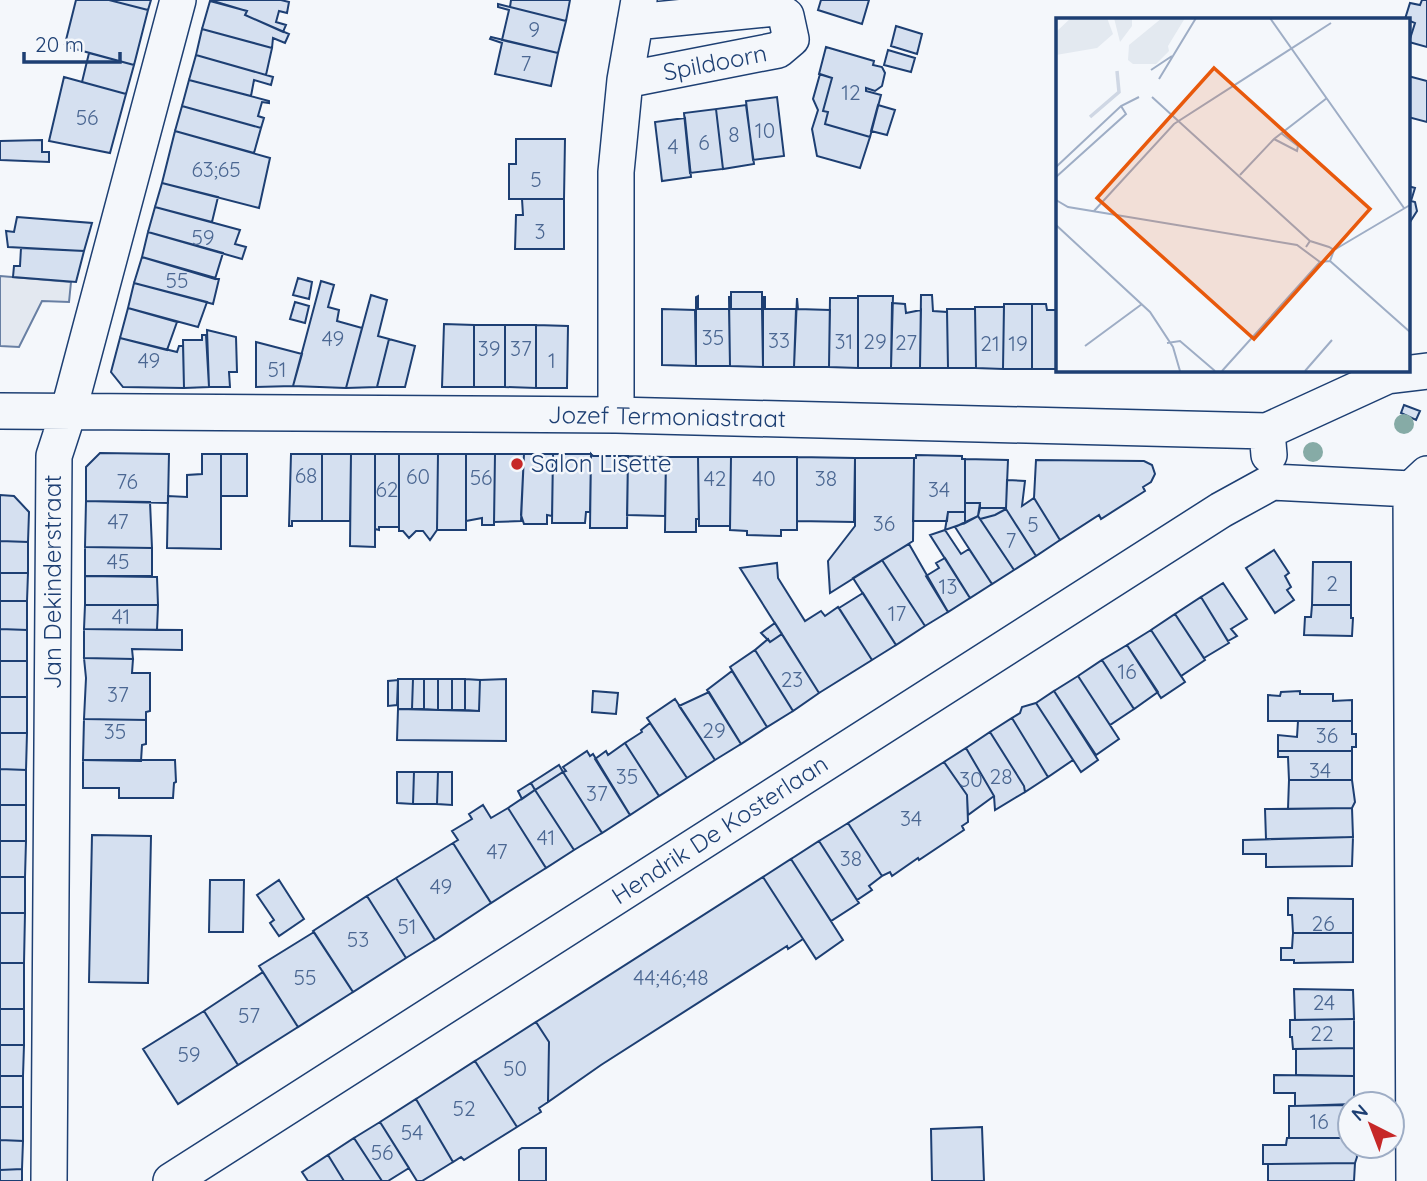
<svg xmlns="http://www.w3.org/2000/svg" width="1427" height="1181" viewBox="0 0 1427 1181" font-family="Quicksand,sans-serif">
	<style>
		.parking { fill: #e3e8f0; stroke: #687fa3; stroke-width: 2 }
		.building { fill: #d5e0f0; stroke: #1d3f73; stroke-width: 2 }
		.lines { fill: none; stroke-linecap: round; stroke-linejoin: round }
		.minor-casing { stroke: #1d3f73; stroke-width: 38 }
		.minor { stroke: #f4f7fb; stroke-width: 35 }
		.tree { fill: #86aba6 }
		.poi-dot { fill: #c62828; stroke: #f4f7fb; stroke-width: 2.5 }
		.labels { text-anchor: middle; stroke-width: 5; stroke-linejoin: round; paint-order: stroke }
		.number-label { font-size: 21px; fill: #4b6792 }
		.street-label { font-size: 24px; fill: #1d3f73; stroke: #f4f7fb }
		.poi-label { font-size: 24px; fill: #1d3f73; stroke: #f4f7fb; text-anchor: start }
		.inset-river { fill: none; stroke: #cfd7e4; stroke-width: 3.5 }
		.inset-road { fill: none; stroke: #9eadc5; stroke-width: 2 }
		.view { fill: #e8590c; fill-opacity: 0.15; stroke: #e8590c; stroke-width: 3.5 }
		.inset-edge { fill: none; stroke: #1d3f73; stroke-width: 3.5 }
	</style>
	<rect width="100%" height="100%" fill="#f4f7fb"/>
	<!-- parking -->
	<path class="parking" d="M 0,276 L 71,282 L 69,302 L 42,301 L 19,347 L 0,346 Z"/>
	<!-- building -->
	<path class="building" d="M 76,0 L 109,0 L 148,10 L 134,65 L 68,47 L 69,45 L 65,44 Z
		M 109,0 L 151,0 L 148,10 Z
		M 210,0 L 281,0 L 289,2 L 287,13 L 279,11 L 276,22 L 286,25 L 283,32 L 245,15 L 247,11 Z
		M 511,0 L 570,0 L 566,21 L 510,7 Z
		M 821,0 L 869,0 L 862,24 L 818,10 Z
		M 1422,0 L 1427,0 L 1427,47 L 1409,42 L 1415,23 L 1405,19 L 1410,3 L 1420,5 Z
		M 210,1 L 247,11 L 245,15 L 289,34 L 285,43 L 273,38 L 272,48 L 202,29 Z
		M 498,4 L 566,21 L 558,53 L 502,40 L 509,10 L 498,7 Z
		M 896,26 L 922,34 L 917,54 L 891,46 Z
		M 202,29 L 272,48 L 266,75 L 196,55 Z
		M 491,37 L 558,53 L 551,86 L 495,74 L 502,43 L 490,39 Z
		M 826,47 L 874,61 L 873,65 L 882,67 L 885,73 L 882,86 L 875,91 L 866,88 L 866,91 L 881,95 L 870,137 L 825,124 L 828,112 L 823,111 L 832,78 L 819,74 Z
		M 888,50 L 915,58 L 911,72 L 884,65 Z
		M 89,53 L 134,65 L 126,94 L 82,82 Z
		M 196,55 L 273,77 L 271,85 L 254,80 L 251,96 L 189,80 Z
		M 820,74 L 832,78 L 823,111 L 828,112 L 825,124 L 870,137 L 860,168 L 817,156 L 812,129 L 818,110 L 813,99 Z
		M 1408,76 L 1427,81 L 1427,122 L 1408,117 Z
		M 64,77 L 126,94 L 110,153 L 49,141 Z
		M 189,80 L 269,101 L 269,103 L 262,102 L 258,116 L 264,118 L 261,128 L 182,106 Z
		M 777,97 L 784,156 L 753,160 L 746,101 Z
		M 746,105 L 754,164 L 723,169 L 716,109 Z
		M 878,105 L 895,110 L 887,135 L 871,131 Z
		M 182,106 L 261,128 L 254,153 L 175,131 Z
		M 716,109 L 723,169 L 690,173 L 684,113 Z
		M 685,118 L 691,177 L 662,181 L 655,122 Z
		M 175,131 L 270,158 L 259,208 L 162,183 Z
		M 516,139 L 565,139 L 564,199 L 509,199 L 509,164 L 516,164 Z
		M 42,140 L 42,152 L 49,152 L 49,162 L 0,160 L 0,141 Z
		M 162,183 L 218,197 L 212,222 L 155,207 Z
		M 1408,186 L 1415,188 L 1411,201 L 1415,202 L 1417,211 L 1410,222 L 1408,222 Z
		M 522,199 L 564,199 L 564,249 L 515,249 L 516,215 L 523,215 Z
		M 155,207 L 240,230 L 235,244 L 246,247 L 242,259 L 148,232 Z
		M 17,217 L 92,223 L 84,251 L 8,247 L 6,231 L 14,232 Z
		M 148,232 L 223,253 L 215,279 L 142,257 Z
		M 21,248 L 84,251 L 76,282 L 13,277 L 14,266 L 20,266 Z
		M 142,257 L 219,279 L 213,304 L 134,283 Z
		M 298,278 L 312,282 L 309,299 L 293,295 Z
		M 321,281 L 334,285 L 328,307 L 339,310 L 337,321 L 362,328 L 346,388 L 293,386 Z
		M 134,283 L 207,302 L 198,327 L 128,308 Z
		M 731,292 L 762,292 L 762,309 L 731,309 Z
		M 371,295 L 387,300 L 378,336 L 389,339 L 377,387 L 346,388 Z
		M 921,295 L 932,295 L 933,311 L 947,312 L 948,368 L 920,368 Z
		M 698,296 L 698,309 L 729,309 L 730,366 L 696,366 L 696,297 Z
		M 858,296 L 893,296 L 891,368 L 858,368 Z
		M 729,297 L 731,297 L 731,309 L 762,309 L 763,367 L 730,366 Z
		M 763,297 L 765,297 L 765,309 L 796,309 L 794,367 L 763,367 Z
		M 797,298 L 798,309 L 830,310 L 829,367 L 794,367 Z
		M 830,298 L 858,298 L 858,368 L 829,367 Z
		M 295,302 L 309,306 L 305,323 L 290,319 Z
		M 892,303 L 905,304 L 906,313 L 921,310 L 920,368 L 891,368 Z
		M 1004,304 L 1032,304 L 1032,369 L 1003,369 Z
		M 1032,304 L 1046,304 L 1047,310 L 1058,310 L 1058,369 L 1061,369 L 1032,369 Z
		M 975,307 L 1004,307 L 1003,369 L 976,368 Z
		M 128,308 L 177,322 L 167,350 L 120,338 Z
		M 662,309 L 695,310 L 696,366 L 662,365 Z
		M 947,309 L 975,309 L 976,368 L 948,368 Z
		M 444,324 L 474,325 L 474,387 L 442,387 Z
		M 474,325 L 505,325 L 505,387 L 474,387 Z
		M 505,325 L 536,325 L 536,388 L 505,387 Z
		M 536,325 L 568,326 L 567,388 L 536,388 Z
		M 207,330 L 236,337 L 237,372 L 229,372 L 230,387 L 209,387 Z
		M 202,335 L 206,335 L 209,387 L 184,388 L 183,340 L 202,340 Z
		M 120,338 L 177,352 L 179,346 L 183,346 L 184,388 L 123,387 L 111,372 Z
		M 389,339 L 415,346 L 405,387 L 377,387 Z
		M 256,342 L 302,354 L 293,386 L 256,387 Z
		M 1404,405 L 1420,411 L 1416,420 L 1401,413 Z
		M 100,453 L 169,454 L 168,503 L 86,501 L 86,467 Z
		M 202,454 L 221,454 L 221,549 L 167,548 L 168,496 L 187,497 L 187,475 L 202,474 Z
		M 221,454 L 247,454 L 247,496 L 221,496 Z
		M 291,454 L 322,454 L 322,521 L 292,521 L 292,526 L 289,526 Z
		M 322,454 L 351,454 L 350,521 L 322,521 Z
		M 351,454 L 375,454 L 375,547 L 350,546 Z
		M 375,454 L 399,454 L 399,527 L 379,527 L 379,530 L 375,529 Z
		M 399,454 L 438,454 L 437,530 L 430,540 L 423,531 L 416,531 L 409,538 L 403,531 L 399,531 Z
		M 438,454 L 466,454 L 466,530 L 437,530 Z
		M 466,454 L 495,454 L 494,525 L 482,525 L 482,518 L 466,521 Z
		M 495,454 L 524,454 L 521,521 L 494,522 Z
		M 524,454 L 553,454 L 552,516 L 547,515 L 547,524 L 524,524 L 521,515 Z
		M 553,454 L 591,454 L 590,512 L 586,512 L 585,523 L 552,523 Z
		M 591,454 L 593,456 L 628,456 L 627,528 L 590,528 Z
		M 916,455 L 962,456 L 962,459 L 965,459 L 965,512 L 948,512 L 947,521 L 913,521 L 914,458 L 916,458 Z
		M 628,456 L 666,457 L 665,516 L 627,515 Z
		M 666,457 L 698,457 L 699,519 L 696,519 L 696,532 L 665,532 Z
		M 698,457 L 731,457 L 730,526 L 699,526 Z
		M 731,457 L 797,457 L 797,530 L 781,530 L 781,536 L 747,535 L 747,531 L 730,530 Z
		M 797,457 L 855,458 L 854,522 L 797,521 Z
		M 855,458 L 914,458 L 913,541 L 830,593 L 828,561 L 855,526 Z
		M 965,459 L 1008,460 L 1006,508 L 980,508 L 980,503 L 965,503 Z
		M 1036,460 L 1144,461 L 1152,465 L 1155,474 L 1151,482 L 1143,487 L 1145,491 L 1101,519 L 1099,515 L 1060,540 L 1034,498 Z
		M 1007,480 L 1025,481 L 1022,506 L 1034,498 L 1060,540 L 1036,556 L 1006,509 Z
		M 0,495 L 14,496 L 29,512 L 28,542 L 0,541 Z
		M 86,501 L 150,502 L 152,548 L 85,547 Z
		M 965,503 L 980,503 L 978,516 L 965,523 Z
		M 980,508 L 1006,508 L 1006,509 L 995,515 L 980,519 L 978,516 Z
		M 1006,509 L 1036,556 L 1014,570 L 980,519 L 995,515 Z
		M 948,512 L 965,512 L 965,523 L 945,530 Z
		M 978,516 L 1014,570 L 992,584 L 955,527 Z
		M 945,530 L 961,554 L 969,549 L 992,584 L 970,598 L 930,535 Z
		M 0,541 L 28,542 L 28,573 L 0,573 Z
		M 909,544 L 948,612 L 925,626 L 882,560 Z
		M 85,547 L 152,548 L 152,576 L 85,576 Z
		M 1274,550 L 1289,573 L 1285,576 L 1291,587 L 1287,590 L 1294,600 L 1275,613 L 1246,568 Z
		M 945,558 L 970,598 L 948,612 L 926,576 L 939,568 L 936,563 Z
		M 882,560 L 925,626 L 896,645 L 853,578 Z
		M 1313,562 L 1351,562 L 1351,605 L 1312,605 Z
		M 777,563 L 778,578 L 805,621 L 821,611 L 825,616 L 838,607 L 872,660 L 819,693 L 740,568 Z
		M 0,573 L 28,573 L 27,601 L 0,601 Z
		M 85,576 L 157,577 L 158,605 L 85,605 Z
		M 1223,583 L 1247,619 L 1231,629 L 1237,636 L 1228,641 L 1201,597 Z
		M 863,593 L 896,645 L 872,660 L 839,608 Z
		M 1201,597 L 1229,643 L 1204,658 L 1175,614 Z
		M 0,601 L 27,601 L 27,630 L 0,629 Z
		M 85,605 L 158,605 L 157,630 L 84,629 Z
		M 1312,605 L 1351,605 L 1351,618 L 1353,618 L 1352,636 L 1304,635 L 1305,617 L 1311,617 Z
		M 1175,614 L 1205,660 L 1181,676 L 1151,630 Z
		M 775,623 L 782,634 L 770,642 L 761,633 Z
		M 0,629 L 27,630 L 27,661 L 0,661 Z
		M 84,629 L 182,630 L 182,650 L 132,649 L 133,659 L 84,658 Z
		M 1151,630 L 1185,682 L 1161,698 L 1127,645 Z
		M 782,634 L 819,693 L 793,711 L 755,650 L 768,639 L 770,642 Z
		M 1127,645 L 1158,692 L 1134,709 L 1102,660 Z
		M 755,650 L 793,711 L 767,727 L 730,667 Z
		M 84,658 L 133,659 L 132,673 L 150,673 L 150,711 L 146,712 L 146,720 L 84,719 L 86,678 Z
		M 1102,660 L 1134,709 L 1110,725 L 1078,676 Z
		M 0,661 L 27,661 L 27,697 L 0,697 Z
		M 732,671 L 767,727 L 741,744 L 707,690 Z
		M 1078,676 L 1119,739 L 1096,755 L 1054,691 Z
		M 398,679 L 413,679 L 412,709 L 398,709 Z
		M 413,679 L 424,679 L 424,709 L 412,709 Z
		M 424,679 L 438,679 L 438,710 L 424,709 Z
		M 438,679 L 452,679 L 452,710 L 438,710 Z
		M 452,679 L 465,679 L 465,710 L 452,710 Z
		M 465,679 L 480,680 L 479,711 L 465,710 Z
		M 506,679 L 506,741 L 397,740 L 398,709 L 479,711 L 480,680 Z
		M 398,680 L 397,705 L 388,706 L 388,681 Z
		M 593,691 L 618,693 L 616,714 L 592,712 Z
		M 1054,691 L 1098,760 L 1081,772 L 1036,703 Z
		M 1300,691 L 1300,694 L 1333,694 L 1333,701 L 1352,700 L 1352,721 L 1268,721 L 1268,695 L 1280,696 L 1281,692 Z
		M 709,692 L 741,744 L 715,760 L 679,706 Z
		M 0,697 L 27,697 L 27,733 L 0,733 Z
		M 675,699 L 715,760 L 687,778 L 647,718 Z
		M 1036,703 L 1073,760 L 1048,777 L 1012,718 L 1020,713 L 1022,707 Z
		M 1012,718 L 1048,777 L 1025,792 L 1024,786 L 990,732 Z
		M 84,719 L 146,720 L 146,744 L 142,745 L 141,761 L 83,760 Z
		M 1298,721 L 1352,721 L 1352,734 L 1356,734 L 1356,747 L 1352,747 L 1352,751 L 1278,751 L 1278,735 L 1297,737 Z
		M 650,723 L 687,778 L 659,796 L 625,743 L 642,732 L 641,730 Z
		M 990,732 L 1024,786 L 1025,792 L 995,810 L 994,796 L 966,748 Z
		M 0,733 L 27,733 L 26,770 L 0,769 Z
		M 625,743 L 659,796 L 630,815 L 595,759 L 606,751 L 608,755 Z
		M 966,748 L 994,796 L 968,815 L 967,795 L 944,762 Z
		M 587,751 L 590,756 L 593,754 L 630,815 L 602,833 L 563,772 L 566,771 L 563,767 Z
		M 1278,751 L 1352,751 L 1352,780 L 1289,780 L 1288,757 L 1278,757 Z
		M 83,760 L 175,760 L 176,782 L 174,783 L 173,798 L 119,798 L 119,788 L 83,788 Z
		M 944,762 L 967,795 L 968,822 L 962,826 L 964,830 L 919,860 L 918,858 L 892,876 L 890,872 L 882,876 L 848,823 Z
		M 559,765 L 563,772 L 535,790 L 531,783 Z
		M 0,769 L 26,770 L 26,805 L 0,805 Z
		M 397,772 L 414,772 L 413,804 L 397,803 Z
		M 414,772 L 438,772 L 437,804 L 413,804 Z
		M 438,772 L 452,772 L 452,805 L 437,804 Z
		M 563,772 L 602,833 L 574,850 L 535,790 Z
		M 1289,780 L 1352,780 L 1355,802 L 1352,808 L 1288,809 Z
		M 531,783 L 535,790 L 522,799 L 518,791 Z
		M 535,790 L 574,850 L 546,868 L 508,808 Z
		M 0,805 L 26,805 L 26,841 L 0,841 Z
		M 483,805 L 491,818 L 508,808 L 546,868 L 491,903 L 453,843 L 458,840 L 452,831 L 472,819 L 469,814 Z
		M 1352,808 L 1353,837 L 1266,839 L 1265,809 Z
		M 848,823 L 882,876 L 869,886 L 872,890 L 857,900 L 819,841 Z
		M 92,835 L 151,836 L 148,983 L 89,982 Z
		M 1353,837 L 1352,866 L 1266,867 L 1266,854 L 1243,854 L 1243,840 Z
		M 0,841 L 26,841 L 25,877 L 0,877 Z
		M 819,841 L 859,903 L 831,921 L 791,859 Z
		M 453,843 L 491,903 L 435,940 L 396,878 Z
		M 791,859 L 843,940 L 816,959 L 763,877 Z
		M 0,877 L 25,877 L 25,913 L 0,913 Z
		M 763,877 L 803,939 L 788,949 L 787,946 L 601,1065 L 548,1102 L 549,1042 L 536,1022 Z
		M 396,878 L 435,940 L 406,958 L 367,896 Z
		M 210,880 L 244,880 L 243,932 L 209,932 Z
		M 279,880 L 304,919 L 279,936 L 270,923 L 274,920 L 257,895 Z
		M 367,896 L 406,958 L 353,992 L 313,931 Z
		M 1288,898 L 1353,899 L 1353,933 L 1293,933 L 1292,915 L 1288,915 Z
		M 0,913 L 25,913 L 24,963 L 0,963 Z
		M 314,932 L 353,992 L 298,1027 L 259,966 Z
		M 1293,933 L 1353,933 L 1353,962 L 1294,963 L 1294,960 L 1281,960 L 1281,948 L 1292,948 Z
		M 0,963 L 24,963 L 24,1009 L 0,1009 Z
		M 263,972 L 298,1027 L 238,1065 L 204,1011 Z
		M 1294,989 L 1353,990 L 1354,1019 L 1295,1020 Z
		M 0,1009 L 24,1009 L 24,1045 L 0,1045 Z
		M 204,1011 L 238,1065 L 178,1104 L 143,1049 Z
		M 1354,1019 L 1354,1048 L 1293,1049 L 1292,1037 L 1290,1037 L 1290,1020 Z
		M 536,1022 L 549,1042 L 548,1102 L 539,1108 L 541,1112 L 517,1127 L 475,1061 Z
		M 0,1045 L 24,1045 L 23,1076 L 0,1076 Z
		M 1354,1048 L 1354,1076 L 1296,1075 L 1296,1049 Z
		M 475,1061 L 517,1127 L 464,1160 L 461,1157 L 453,1162 L 416,1099 Z
		M 1274,1075 L 1354,1076 L 1354,1104 L 1295,1106 L 1295,1093 L 1274,1093 Z
		M 0,1076 L 23,1076 L 23,1107 L 0,1107 Z
		M 416,1099 L 453,1162 L 422,1181 L 417,1181 L 380,1122 Z
		M 1350,1105 L 1350,1138 L 1289,1138 L 1289,1106 Z
		M 0,1107 L 23,1107 L 23,1141 L 0,1140 Z
		M 380,1122 L 409,1168 L 388,1181 L 382,1181 L 354,1138 Z
		M 982,1127 L 984,1181 L 932,1181 L 931,1129 Z
		M 354,1138 L 382,1181 L 344,1181 L 328,1155 Z
		M 1287,1138 L 1350,1138 L 1350,1146 L 1356,1148 L 1357,1157 L 1355,1163 L 1263,1164 L 1263,1145 L 1286,1145 Z
		M 0,1140 L 23,1141 L 22,1169 L 0,1170 Z
		M 522,1148 L 546,1148 L 546,1181 L 519,1181 L 519,1150 Z
		M 328,1155 L 344,1181 L 308,1181 L 302,1172 Z
		M 1355,1163 L 1354,1181 L 1268,1181 L 1268,1164 Z
		M 22,1169 L 22,1181 L 0,1181 L 0,1170 Z"/>
	<g class="lines">
		<defs>
			<path id="minor" d="M 625,80 L 778,50 L 791,39 L 786,16 L 775,8 L 635,22
				M 0,411 L 616,415 L 1267,431
				M 616,415 L 616,172 L 625,80 L 639,0
				M 1269,455 L 1267,431 L 1387,376 L 1427,371
				M 1411,489 L 1414,1181
				M 49,1181 L 54,456 L 68,413 L 178,0
				M 171,1181 L 1221,510 L 1272,482 L 1411,489 L 1427,474"/>
		</defs>
		<!-- minor casing -->
		<use href="#minor" class="minor-casing"/>
		<!-- minor -->
		<use href="#minor" class="minor"/>
	</g>
	<!-- trees -->
	<g class="tree">
		<circle cx="1404" cy="424" r="10"/>
		<circle cx="1313" cy="452" r="10"/>
	</g>
	<!-- markers -->
	<circle class="poi-dot" cx="517" cy="464" r="7"/>
	<g class="labels">
		<!-- number labels -->
		<g class="number-label">
			<text x="534" y="37">9</text>
			<text x="526" y="71">7</text>
			<text x="851" y="100">12</text>
			<text x="87" y="125">56</text>
			<text x="765" y="138">10</text>
			<text x="734" y="142">8</text>
			<text x="704" y="150">6</text>
			<text x="673" y="154">4</text>
			<text x="216" y="177">63;65</text>
			<text x="536" y="187">5</text>
			<text x="540" y="239">3</text>
			<text x="203" y="245">59</text>
			<text x="177" y="288">55</text>
			<text x="713" y="345">35</text>
			<text x="333" y="346">49</text>
			<text x="779" y="348">33</text>
			<text x="844" y="349">31</text>
			<text x="875" y="349">29</text>
			<text x="906" y="350">27</text>
			<text x="990" y="351">21</text>
			<text x="1018" y="351">19</text>
			<text x="489" y="356">39</text>
			<text x="521" y="356">37</text>
			<text x="149" y="368">49</text>
			<text x="552" y="368">1</text>
			<text x="277" y="377">51</text>
			<text x="306" y="483">68</text>
			<text x="418" y="484">60</text>
			<text x="481" y="485">56</text>
			<text x="715" y="486">42</text>
			<text x="764" y="486">40</text>
			<text x="826" y="486">38</text>
			<text x="127" y="489">76</text>
			<text x="387" y="497">62</text>
			<text x="939" y="497">34</text>
			<text x="118" y="529">47</text>
			<text x="884" y="531">36</text>
			<text x="1033" y="532">5</text>
			<text x="1011" y="548">7</text>
			<text x="118" y="569">45</text>
			<text x="1332" y="591">2</text>
			<text x="948" y="594">13</text>
			<text x="897" y="621">17</text>
			<text x="121" y="624">41</text>
			<text x="1127" y="679">16</text>
			<text x="792" y="687">23</text>
			<text x="118" y="702">37</text>
			<text x="714" y="738">29</text>
			<text x="115" y="739">35</text>
			<text x="1327" y="743">36</text>
			<text x="1320" y="778">34</text>
			<text x="627" y="784">35</text>
			<text x="1001" y="784">28</text>
			<text x="971" y="787">30</text>
			<text x="597" y="801">37</text>
			<text x="911" y="826">34</text>
			<text x="546" y="845">41</text>
			<text x="497" y="859">47</text>
			<text x="851" y="866">38</text>
			<text x="441" y="894">49</text>
			<text x="1323" y="931">26</text>
			<text x="407" y="934">51</text>
			<text x="358" y="947">53</text>
			<text x="305" y="985">55</text>
			<text x="671" y="985">44;46;48</text>
			<text x="1324" y="1010">24</text>
			<text x="249" y="1023">57</text>
			<text x="1322" y="1041">22</text>
			<text x="189" y="1062">59</text>
			<text x="515" y="1076">50</text>
			<text x="464" y="1116">52</text>
			<text x="1319" y="1129">16</text>
			<text x="412" y="1140">54</text>
			<text x="382" y="1160">56</text>
		</g>
		<!-- street labels -->
		<g class="street-label">
			<text transform="translate(715 63) rotate(-11)" y="8">Spildoorn</text>
			<text transform="translate(667 417) rotate(1)" y="8">Jozef Termoniastraat</text>
			<text transform="translate(53 582) rotate(-90)" y="8">Jan Dekinderstraat</text>
			<text transform="translate(720 830) rotate(-33)" y="8">Hendrik De Kosterlaan</text>
		</g>
		<!-- poi labels -->
		<g class="poi-label">
			<text x="531" y="472">Salon Lisette</text>
		</g>
	</g>
	<!-- overview -->
	<g transform="translate(1056 18)">
		<rect width="354" height="354" fill="#f4f7fb"/>
		<path d="M 15,0 L 51,0 L 57,16 L 41,30 L 0,37 L 0,14 ZM 58,0 L 76,0 L 76,8 L 64,24 ZM 106,0 L 129,0 L 112,28 L 113,33 L 100,46 L 77,46 L 72,42 L 73,27 Z" fill="#e3e9f0"/>
		<path class="inset-river" d="M 34,99 L 63,74 L 61,53"/>
		<path class="inset-road" d="M 214,0 L 348,190M 95,52 L 116,38M 103,61 L 140,0M 96,79 L 254,223M 218,121 L 241,133 L 242,128 L 225,115M 0,149 L 65,88 L 83,79M 184,157 L 218,121 L 271,80M 0,159 L 70,96 L 65,88M 0,182 L 12,189 L 241,227 L 264,244 L 274,243M 38,193 L 118,106 L 275,5M 0,207 L 94,294 L 117,329 L 124,353M 250,229 L 254,223 L 273,229 L 278,232 L 274,243M 278,232 L 354,187M 274,243 L 354,314M 111,325 L 124,323 L 159,353M 29,328 L 86,286M 166,353 L 264,244M 249,353 L 276,322"/>
		<path class="view" d="M 158,50 L 314,191 L 198,321 L 41,180 Z"/>
		<rect width="354" height="354" class="inset-edge"/>
	</g>
	<!-- north arrow -->
	<g transform="translate(1371 1125) rotate(318)"><circle r="33" fill="#f4f7fb" stroke="#9eadc5" stroke-width="2"/>
	<path d="M0-5L12 26L0 18L-12 26Z" fill="#c62828"/>
	<text y="-10" font-size="19" font-weight="bold" text-anchor="middle" fill="#1d3f73">N</text>
	</g>
	<!-- scale -->
	<path d="M24 52v10h96v-10" fill="none" stroke="#1d3f73" stroke-width="3.5"/>
	<text x="35" y="52" font-size="21" fill="#1d3f73" stroke="#f4f7fb" stroke-width="5" paint-order="stroke">20 m</text>
</svg>
